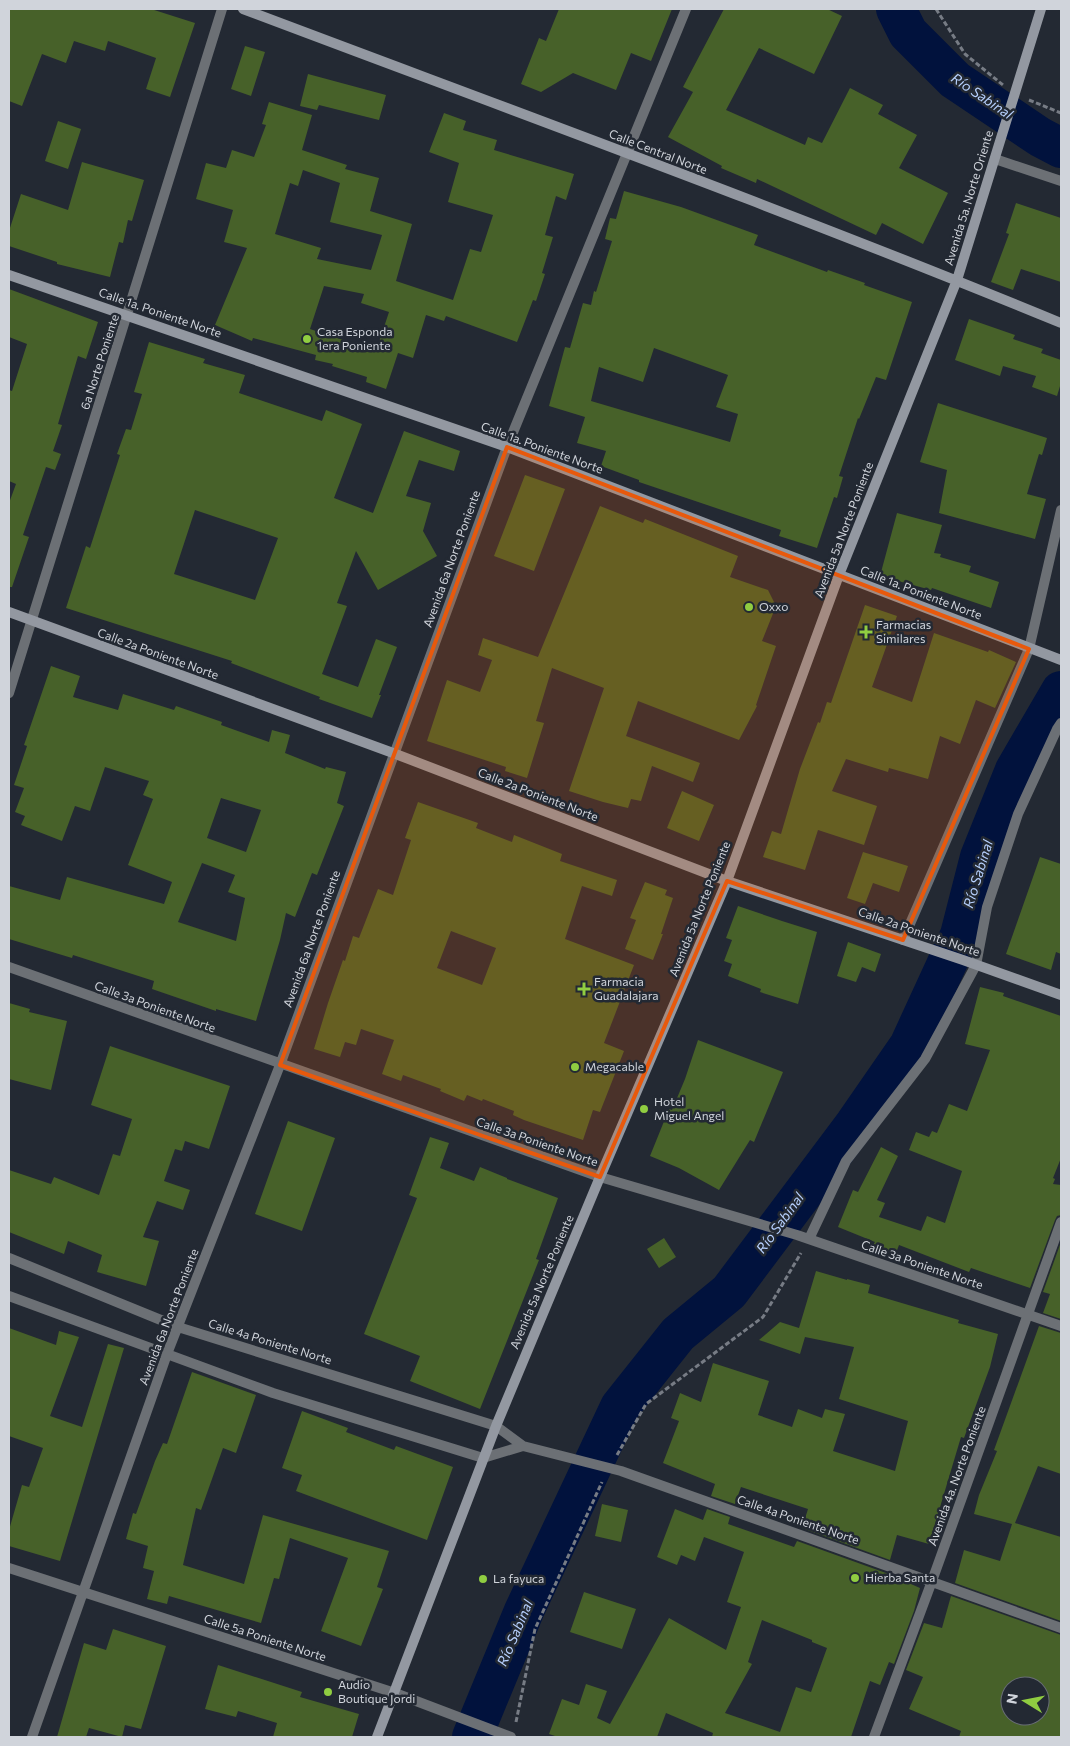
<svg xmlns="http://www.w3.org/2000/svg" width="1070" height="1746" viewBox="0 0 1070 1746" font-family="Commissioner,sans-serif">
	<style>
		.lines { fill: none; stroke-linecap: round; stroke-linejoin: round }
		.river { stroke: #01123d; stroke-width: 40 }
		.building { fill: #476129; fill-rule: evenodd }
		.path { stroke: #777c85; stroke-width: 3; stroke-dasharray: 5 2.5; stroke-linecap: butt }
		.street { stroke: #6c7075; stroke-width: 10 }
		.secondary { stroke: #9398a1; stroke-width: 10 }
		.marked { fill: #e8590c; fill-opacity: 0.2; stroke: #e8590c; stroke-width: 4; stroke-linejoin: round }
		.poi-dot { fill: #90cd41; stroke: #232933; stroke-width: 2 }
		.labels { text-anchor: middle; stroke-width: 5; stroke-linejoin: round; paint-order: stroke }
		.street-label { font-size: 12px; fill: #d0d4db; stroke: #232933 }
		.poi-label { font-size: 12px; fill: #d0d4db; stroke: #232933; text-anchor: start }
		.water-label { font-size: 14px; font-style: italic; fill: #b7d1ff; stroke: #232933 }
	</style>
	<rect width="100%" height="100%" fill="#232933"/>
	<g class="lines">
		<!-- river -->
		<path class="river" d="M 896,9 L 908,33 L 955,80 L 1040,137 L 1061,148
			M 472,1737 L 524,1611 L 620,1407 L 678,1334 L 729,1292 L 855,1124 L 909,1046 L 960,935 L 980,857 L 1015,770 L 1061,691"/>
	</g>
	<!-- building -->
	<path class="building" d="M 9,9 L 151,9 L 195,23 L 170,97 L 146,89 L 156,58 L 108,41 L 105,51 L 74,41 L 66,63 L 42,54 L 22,106 L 9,101 Z
		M 559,9 L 672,9 L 651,61 L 631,53 L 616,90 L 573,73 L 541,92 L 521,84 L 539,38 L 546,41 Z
		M 724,9 L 827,9 L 842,16 L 814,74 L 759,48 L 726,110 L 805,145 L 808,137 L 822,143 L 850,88 L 883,105 L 878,114 L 917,135 L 899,168 L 948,193 L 923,244 L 882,223 L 876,235 L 757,179 L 756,183 L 721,168 L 722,166 L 668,137 L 693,92 L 683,87 Z
		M 245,46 L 265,52 L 251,96 L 231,89 Z
		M 308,74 L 386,95 L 379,120 L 319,105 L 317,110 L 300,106 Z
		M 269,102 L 312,115 L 302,150 L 347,165 L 345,169 L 379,178 L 370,211 L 412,224 L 396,281 L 453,300 L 470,249 L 481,252 L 493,215 L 448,202 L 459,163 L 429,152 L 444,113 L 466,121 L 463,130 L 497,140 L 494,150 L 574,174 L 566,200 L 556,196 L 545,235 L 553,237 L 542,273 L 545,274 L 536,301 L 533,300 L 517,342 L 446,316 L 444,321 L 426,315 L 413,358 L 398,353 L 386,389 L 366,382 L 367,377 L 332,366 L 333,364 L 315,360 L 316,355 L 253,338 L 252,341 L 215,325 L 247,248 L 224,242 L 233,210 L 196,199 L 206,163 L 226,168 L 232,150 L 254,157 L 266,125 L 262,124 ZM 303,170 L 340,183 L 330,222 L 382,235 L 371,270 L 317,259 L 321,248 L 275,234 L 290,183 L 298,186 ZM 324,286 L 364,294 L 361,303 L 389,312 L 376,351 L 310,329 Z
		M 58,121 L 81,129 L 68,169 L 45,161 Z
		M 82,162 L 144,180 L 132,221 L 128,220 L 123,243 L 119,242 L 110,277 L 57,264 L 57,262 L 9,246 L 9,231 L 21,194 L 68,210 Z
		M 624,191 L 681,207 L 758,235 L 754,245 L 827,272 L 828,270 L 865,283 L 864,285 L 912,302 L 886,380 L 876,377 L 859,419 L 858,418 L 839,476 L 843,477 L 837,498 L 834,497 L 817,548 L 779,536 L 781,530 L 639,482 L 639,480 L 601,466 L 606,451 L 577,443 L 585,417 L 549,406 L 565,347 L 570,348 L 583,303 L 591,305 L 594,291 L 596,292 L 612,241 L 605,239 L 610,218 L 616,219 ZM 654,348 L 728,375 L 716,407 L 738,414 L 730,442 L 591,401 L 599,367 L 643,382 Z
		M 1016,203 L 1061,218 L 1061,282 L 1021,269 L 1013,290 L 991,282 L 1009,234 L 1006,233 Z
		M 9,289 L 98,322 L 86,359 L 78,356 L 58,424 L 62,425 L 53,451 L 61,454 L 55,470 L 46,467 L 23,535 L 29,537 L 12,587 L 9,587 L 9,503 L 16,484 L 9,481 L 9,390 L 12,391 L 27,344 L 9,337 Z
		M 969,319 L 1015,335 L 1013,339 L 1043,349 L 1041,353 L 1061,360 L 1061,383 L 1057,396 L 1032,387 L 1036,376 L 1003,366 L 1000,376 L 955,360 Z
		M 149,342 L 205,359 L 203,363 L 245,375 L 239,393 L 322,421 L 326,410 L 362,424 L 334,498 L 373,513 L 404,431 L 460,451 L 454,471 L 419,460 L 406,496 L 431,503 L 423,531 L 437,556 L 378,590 L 356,551 L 337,603 L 347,606 L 322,674 L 358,687 L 376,639 L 397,647 L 379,695 L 381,695 L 372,718 L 319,699 L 320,697 L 231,663 L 232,661 L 66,608 L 86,546 L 90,548 L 120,455 L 117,454 L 126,429 L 131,430 L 142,394 L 134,392 ZM 195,510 L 278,538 L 255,600 L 174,574 Z
		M 938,403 L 1047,438 L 1042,455 L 1039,454 L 1027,494 L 1046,499 L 1035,539 L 939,513 L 947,470 L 920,462 Z
		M 525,475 L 565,489 L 534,571 L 494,556 Z
		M 600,506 L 643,523 L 645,519 L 738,556 L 730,577 L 768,590 L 776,606 L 762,641 L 776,646 L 756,705 L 757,706 L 739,740 L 638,701 L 626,736 L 700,763 L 693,782 L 652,766 L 641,801 L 631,799 L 628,808 L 603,802 L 569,791 L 604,688 L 552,668 L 536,721 L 544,723 L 527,778 L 505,771 L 506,767 L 427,741 L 447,680 L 480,692 L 492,660 L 478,655 L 483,638 L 538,657 Z
		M 897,513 L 942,525 L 934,553 L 941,554 L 940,557 L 971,566 L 969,572 L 999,582 L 991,608 L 932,588 L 931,590 L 880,576 Z
		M 865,605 L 897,616 L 872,687 L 912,702 L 934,633 L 988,652 L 989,650 L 1016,662 L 995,708 L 976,700 L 960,744 L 940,736 L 928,779 L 889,768 L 888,772 L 846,759 L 832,791 L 877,806 L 864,845 L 818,830 L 805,870 L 763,857 L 772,831 L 781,834 L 800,769 L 818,722 L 820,723 L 827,702 L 831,703 Z
		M 51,666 L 80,676 L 73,697 L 118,710 L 123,694 L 174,710 L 176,706 L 222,722 L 221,725 L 269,742 L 272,730 L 290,735 L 285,753 L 325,769 L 326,767 L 346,772 L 337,803 L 344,806 L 317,875 L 312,873 L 295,917 L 286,913 L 280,940 L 256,1021 L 216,1009 L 216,1011 L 152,989 L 154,981 L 73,955 L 72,958 L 9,939 L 9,886 L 60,900 L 67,877 L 164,904 L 172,882 L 128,865 L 153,799 L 143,795 L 149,781 L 105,767 L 90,811 L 75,806 L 62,841 L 21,825 L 25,816 L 15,812 L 24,788 L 14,785 L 27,746 L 24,745 ZM 221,798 L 261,810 L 246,852 L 207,838 ZM 202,863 L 235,875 L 228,892 L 245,898 L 236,941 L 178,922 Z
		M 682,791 L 714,805 L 699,841 L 667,828 Z
		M 418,802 L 478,823 L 476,828 L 512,842 L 514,835 L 562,854 L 560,861 L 617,880 L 612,896 L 582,886 L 565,939 L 634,965 L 604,1043 L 624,1051 L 600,1112 L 593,1110 L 583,1140 L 524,1120 L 513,1115 L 514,1111 L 483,1099 L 482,1101 L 467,1095 L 464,1101 L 440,1091 L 441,1089 L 403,1075 L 401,1081 L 382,1074 L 394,1040 L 361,1029 L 356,1045 L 345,1042 L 340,1057 L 314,1049 L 328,1003 L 343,960 L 345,961 L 353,936 L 359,938 L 378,889 L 393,895 L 411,840 L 405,838 ZM 451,931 L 496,948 L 482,985 L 437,968 Z
		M 863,852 L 908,866 L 899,892 L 873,883 L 865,904 L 847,898 Z
		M 1040,857 L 1061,864 L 1061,954 L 1056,952 L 1051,970 L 1006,954 Z
		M 645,882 L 667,890 L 665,895 L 673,898 L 661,934 L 663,934 L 653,960 L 625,949 L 636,920 L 630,918 Z
		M 738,906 L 782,921 L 817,932 L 798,1004 L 760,992 L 761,989 L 728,976 L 732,964 L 724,961 L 732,940 L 726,938 Z
		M 848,942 L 881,954 L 875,972 L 862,967 L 856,982 L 837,976 Z
		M 980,987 L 1004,993 L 1003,996 L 1061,1016 L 1061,1158 L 1053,1178 L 1055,1179 L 1053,1184 L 1061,1185 L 1061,1215 L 1057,1216 L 1055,1220 L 1030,1288 L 971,1268 L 969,1272 L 899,1245 L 896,1253 L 873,1245 L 875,1242 L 838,1227 L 853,1190 L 858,1192 L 881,1147 L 898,1156 L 877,1200 L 885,1203 L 879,1217 L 921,1231 L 927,1216 L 945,1223 L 962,1171 L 909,1150 L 916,1132 L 929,1137 L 932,1131 L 937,1133 L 949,1104 L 967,1111 L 990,1050 L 965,1044 Z
		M 9,1003 L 30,1009 L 29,1012 L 67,1021 L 51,1090 L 9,1079 Z
		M 698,1040 L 783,1072 L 754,1142 L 750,1140 L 719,1190 L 679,1168 L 650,1156 L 669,1109 L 672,1110 L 685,1079 Z
		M 110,1046 L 230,1086 L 209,1149 L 185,1141 L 182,1151 L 175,1149 L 164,1181 L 190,1190 L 183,1210 L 157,1201 L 143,1237 L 159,1241 L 146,1286 L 97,1272 L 102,1255 L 68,1241 L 64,1254 L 9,1232 L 9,1170 L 51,1184 L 54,1177 L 99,1195 L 113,1154 L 120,1156 L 132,1119 L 91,1105 Z
		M 288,1121 L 335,1138 L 302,1231 L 255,1214 Z
		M 430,1137 L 449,1143 L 440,1168 L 474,1181 L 480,1167 L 507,1178 L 507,1179 L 558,1198 L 536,1259 L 539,1260 L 480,1409 L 410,1381 L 420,1356 L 364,1334 L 417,1198 L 409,1195 Z
		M 664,1238 L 676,1257 L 659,1268 L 647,1249 Z
		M 1061,1242 L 1061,1319 L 1043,1313 L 1050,1294 L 1043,1292 Z
		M 816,1271 L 847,1280 L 847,1279 L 870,1285 L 868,1293 L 959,1320 L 958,1323 L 998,1334 L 990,1367 L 964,1438 L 961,1437 L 929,1544 L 897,1535 L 890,1560 L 802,1528 L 808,1509 L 741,1487 L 735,1504 L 711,1496 L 715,1484 L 663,1463 L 679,1421 L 671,1418 L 680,1393 L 701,1402 L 713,1363 L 769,1381 L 758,1415 L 792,1427 L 798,1409 L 822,1418 L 825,1409 L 845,1414 L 833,1451 L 895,1471 L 908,1421 L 839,1399 L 854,1347 L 805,1337 L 800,1354 L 759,1340 L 780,1322 L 799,1328 Z
		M 1039,1326 L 1061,1333 L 1061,1474 L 1038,1466 L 1015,1523 L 1061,1537 L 1061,1621 L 955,1583 L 964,1550 L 1000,1561 L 1012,1524 L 974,1514 L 979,1495 L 997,1451 L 994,1450 Z
		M 9,1328 L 56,1345 L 59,1331 L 79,1337 L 50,1416 L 82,1427 L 108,1344 L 124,1348 L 60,1561 L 9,1546 L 9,1530 L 22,1485 L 29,1487 L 43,1448 L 9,1436 Z
		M 192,1372 L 256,1395 L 236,1453 L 223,1448 L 201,1510 L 196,1508 L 183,1565 L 244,1584 L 263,1515 L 389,1551 L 377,1587 L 383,1589 L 361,1646 L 321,1631 L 348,1558 L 290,1538 L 279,1579 L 274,1578 L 261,1623 L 169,1596 L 167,1604 L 147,1599 L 154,1571 L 143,1568 L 148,1546 L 126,1539 L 133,1513 L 136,1514 L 155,1461 L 163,1443 L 167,1444 Z
		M 302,1411 L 348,1428 L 346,1432 L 394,1450 L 396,1446 L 453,1467 L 427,1540 L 296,1491 L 302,1475 L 282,1468 Z
		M 602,1504 L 628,1510 L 621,1542 L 595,1536 Z
		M 675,1509 L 703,1520 L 707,1509 L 730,1517 L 728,1524 L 794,1547 L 797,1541 L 886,1573 L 920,1588 L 914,1611 L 894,1664 L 889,1662 L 880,1685 L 870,1681 L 851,1737 L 712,1737 L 713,1733 L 666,1713 L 657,1737 L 558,1737 L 549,1734 L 562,1699 L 579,1705 L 586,1684 L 607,1691 L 597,1718 L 610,1724 L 669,1618 L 726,1650 L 741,1607 L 727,1602 L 744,1552 L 704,1537 L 695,1561 L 681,1555 L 677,1565 L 657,1557 ZM 762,1620 L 812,1640 L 812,1642 L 827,1648 L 811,1692 L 796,1687 L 780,1732 L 725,1713 L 752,1664 L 748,1662 Z
		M 584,1592 L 636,1609 L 622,1649 L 570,1632 Z
		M 951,1596 L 1061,1635 L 1061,1737 L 959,1737 L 961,1731 L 909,1709 L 923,1677 L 906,1670 L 924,1623 L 942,1628 ZM 1010,1686 L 1040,1686 L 1040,1716 L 1010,1716 Z
		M 113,1629 L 166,1646 L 141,1729 L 125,1725 L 122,1737 L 89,1728 L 86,1737 L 57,1737 L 84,1643 L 106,1650 Z
		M 218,1665 L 302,1692 L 300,1697 L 359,1714 L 352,1737 L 273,1737 L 277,1723 L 238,1711 L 236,1717 L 205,1709 Z"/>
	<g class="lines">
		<!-- path -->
		<path class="path" d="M 936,9 L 965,54 L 1003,85
			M 1029,100 L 1061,113
			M 617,1455 L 646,1404 L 763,1317 L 801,1253
			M 516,1722 L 535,1629 L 602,1482"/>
		<!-- street -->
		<path class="street" d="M 995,159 L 1061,181
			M 9,693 L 222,9
			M 903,940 L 1029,649 L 1061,510
			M 9,967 L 600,1177 L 797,1235 L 1061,1326
			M 809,1239 L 846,1161 L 925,1059 L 976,965 L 987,907 L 1018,814 L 1057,729 L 1061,723
			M 9,1258 L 178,1327 L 496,1426 L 523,1446 L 621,1471 L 1061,1628
			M 9,1296 L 273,1393 L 483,1458 L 523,1446
			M 9,1568 L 395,1693 L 511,1737
			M 32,1737 L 167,1354 L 280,1065 L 507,447 L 686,9
			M 874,1737 L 932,1581 L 1061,1222"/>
		<!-- secondary -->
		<path class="secondary" d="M 243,9 C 516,112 791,212 1061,323
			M 9,275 L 507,447 L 1061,660
			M 9,612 L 393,753 L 727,881 L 963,960 L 1061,995
			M 377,1737 L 496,1426 L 600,1177 L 727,881 L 839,575 L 957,280 L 1041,9"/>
	</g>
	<!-- marked area -->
	<path class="marked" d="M 507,447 L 1029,649 L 903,940 L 727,881 L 600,1177 L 280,1065 Z"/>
	<!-- markers -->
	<g class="poi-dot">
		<circle cx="307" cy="339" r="5"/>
		<circle cx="749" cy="607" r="5"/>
		<path d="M863.5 624.5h5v5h5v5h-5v5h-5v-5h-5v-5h5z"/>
		<path d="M581.5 981.5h5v5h5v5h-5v5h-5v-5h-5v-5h5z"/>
		<circle cx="575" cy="1067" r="5"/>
		<circle cx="644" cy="1109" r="5"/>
		<circle cx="855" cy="1578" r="5"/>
		<circle cx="483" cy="1579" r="5"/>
		<circle cx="328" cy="1692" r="5"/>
	</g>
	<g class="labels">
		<!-- street labels -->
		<g class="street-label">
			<text transform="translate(658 152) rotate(21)" y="4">Calle Central Norte</text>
			<text transform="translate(969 198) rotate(-73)" y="4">Avenida 5a. Norte Oriente</text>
			<text transform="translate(160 313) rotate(19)" y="4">Calle 1a. Poniente Norte</text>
			<text transform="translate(100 362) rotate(-72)" y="4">6a Norte Poniente</text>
			<text transform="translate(542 448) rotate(20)" y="4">Calle 1a. Poniente Norte</text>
			<text transform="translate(844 530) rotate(-69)" y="4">Avenida 5a Norte Poniente</text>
			<text transform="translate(452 559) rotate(-70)" y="4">Avenida 6a Norte Poniente</text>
			<text transform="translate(921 593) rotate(21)" y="4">Calle 1a. Poniente Norte</text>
			<text transform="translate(158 654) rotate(20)" y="4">Calle 2a Poniente Norte</text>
			<text transform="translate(538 795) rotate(21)" y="4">Calle 2a Poniente Norte</text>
			<text transform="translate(700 909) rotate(-68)" y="4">Avenida 5a Norte Poniente</text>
			<text transform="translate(919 932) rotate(19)" y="4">Calle 2a Poniente Norte</text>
			<text transform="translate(312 939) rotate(-70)" y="4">Avenida 6a Norte Poniente</text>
			<text transform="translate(155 1007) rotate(20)" y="4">Calle 3a Poniente Norte</text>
			<text transform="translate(537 1142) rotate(19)" y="4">Calle 3a Poniente Norte</text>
			<text transform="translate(922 1265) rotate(19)" y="4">Calle 3a Poniente Norte</text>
			<text transform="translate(542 1282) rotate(-67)" y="4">Avenida 5a Norte Poniente</text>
			<text transform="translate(169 1317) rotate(-69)" y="4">Avenida 6a Norte Poniente</text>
			<text transform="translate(270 1342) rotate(17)" y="4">Calle 4a Poniente Norte</text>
			<text transform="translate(957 1476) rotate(-70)" y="4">Avenida 4a. Norte Poniente</text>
			<text transform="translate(798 1520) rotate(19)" y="4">Calle 4a Poniente Norte</text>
			<text transform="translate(265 1638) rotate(18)" y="4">Calle 5a Poniente Norte</text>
		</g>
		<!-- poi labels -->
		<g class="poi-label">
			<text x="317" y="336">Casa Esponda<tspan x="317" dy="14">1era Poniente</tspan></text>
			<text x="759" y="611">Oxxo</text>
			<text x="876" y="629">Farmacias<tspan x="876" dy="14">Similares</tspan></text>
			<text x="594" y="986">Farmacia<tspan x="594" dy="14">Guadalajara</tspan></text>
			<text x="585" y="1071">Megacable</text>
			<text x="654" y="1106">Hotel<tspan x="654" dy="14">Miguel Angel</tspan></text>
			<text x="865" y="1582">Hierba Santa</text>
			<text x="493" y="1583">La fayuca</text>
			<text x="338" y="1689">Audio<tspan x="338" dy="14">Boutique Jordi</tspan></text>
		</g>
		<!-- water labels -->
		<g class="water-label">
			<text transform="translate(982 96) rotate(34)" y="5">Río Sabinal</text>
			<text transform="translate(978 874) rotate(-73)" y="5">Río Sabinal</text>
			<text transform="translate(780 1223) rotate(-54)" y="5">Río Sabinal</text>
			<text transform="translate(515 1633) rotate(-67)" y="5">Río Sabinal</text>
		</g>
	</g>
	<!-- border -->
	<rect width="1070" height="1746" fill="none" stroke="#d0d4db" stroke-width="20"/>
	<!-- north arrow -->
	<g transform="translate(1025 1701) rotate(280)"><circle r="24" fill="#232933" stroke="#686d76"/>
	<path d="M0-4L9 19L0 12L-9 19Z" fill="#90cd41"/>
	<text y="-8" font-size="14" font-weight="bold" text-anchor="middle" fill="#d0d4db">N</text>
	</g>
</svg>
